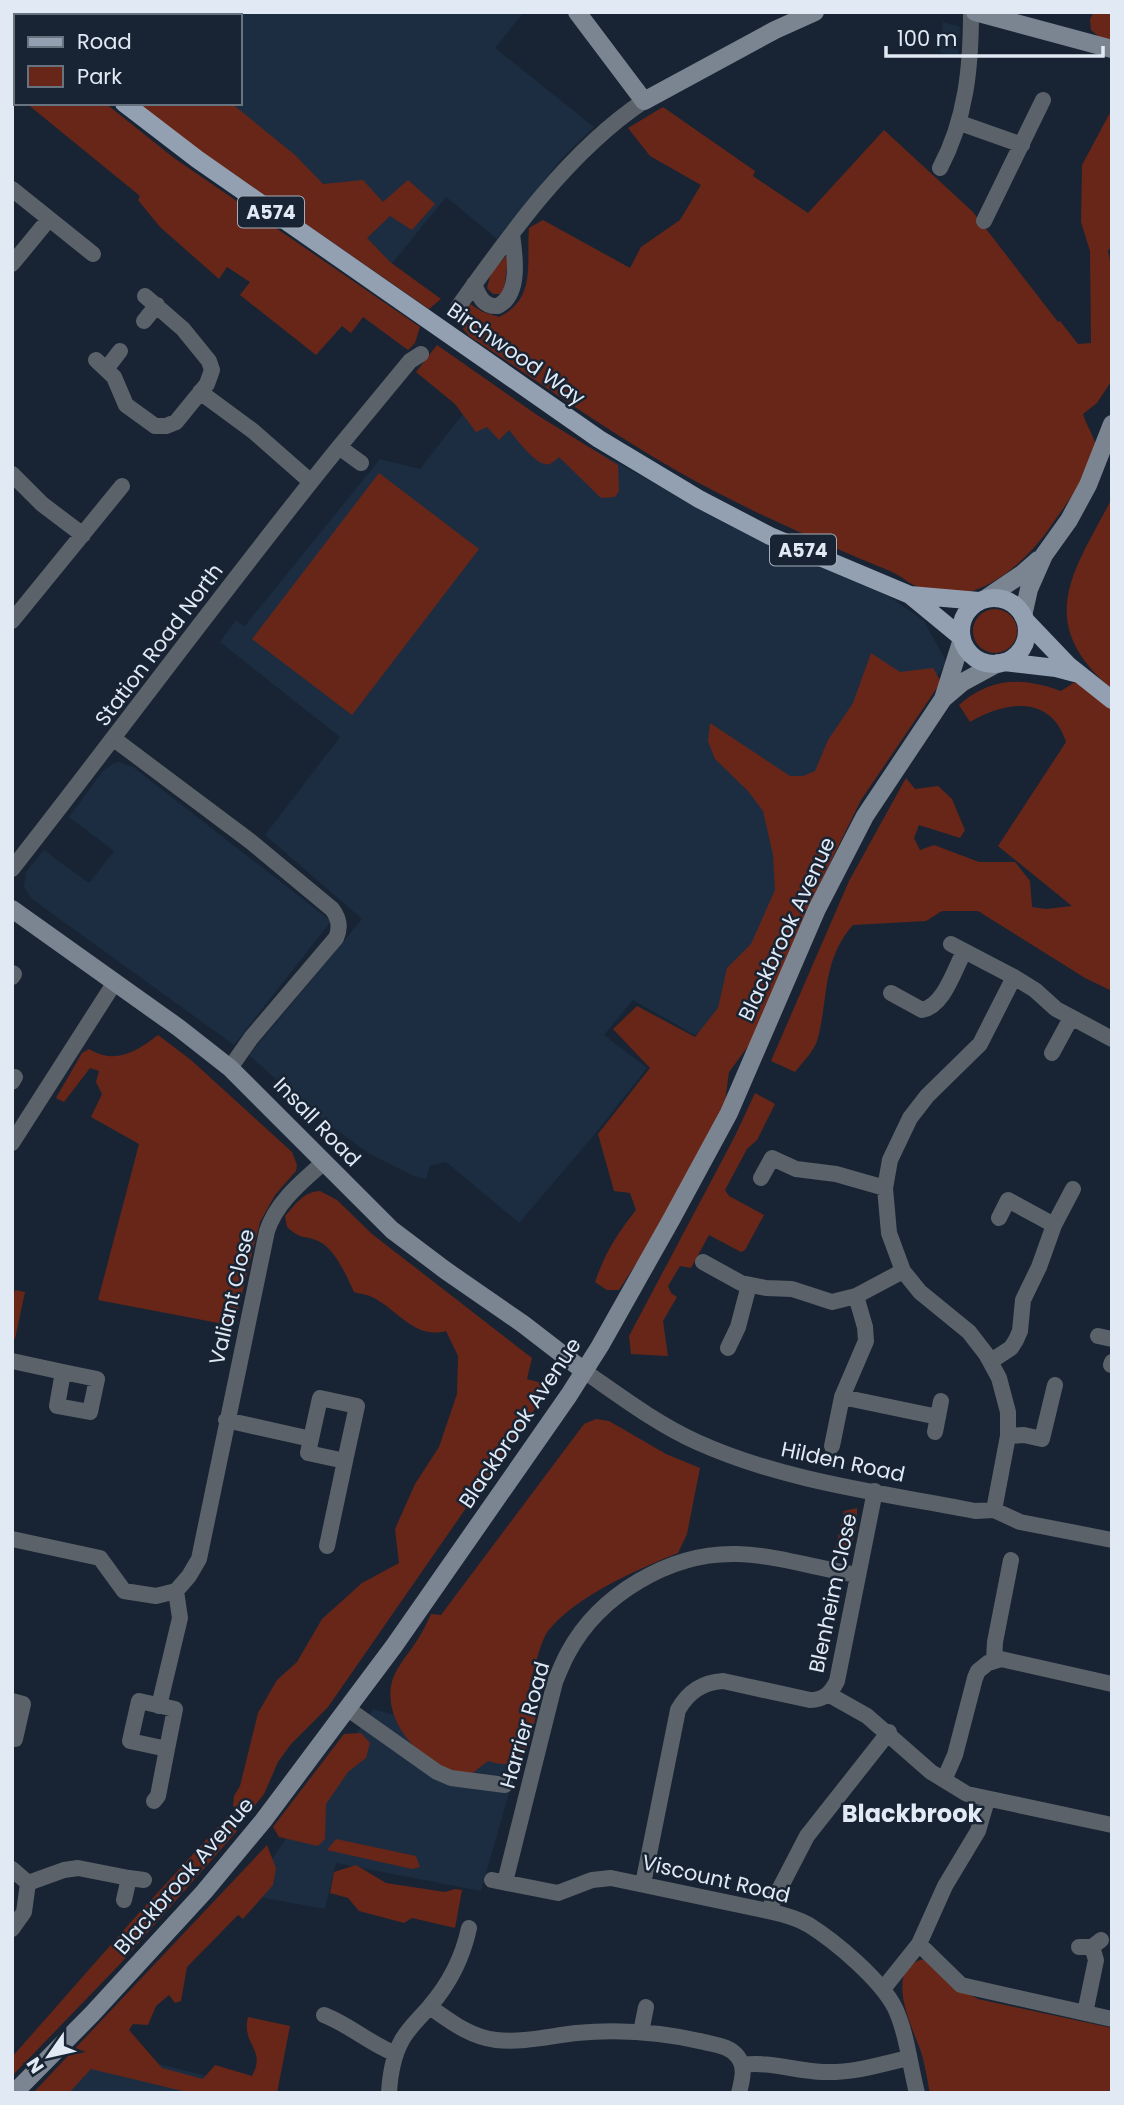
<svg xmlns="http://www.w3.org/2000/svg" width="1124" height="2105" viewBox="0 0 1124 2105" font-family="Poppins,sans-serif">
	<style>
		.built { fill: #1c2d41 }
		.green { fill: #682618 }
		.lines { fill: none; stroke-linecap: round; stroke-linejoin: round }
		.street { stroke: #5b626a; stroke-width: 16 }
		.secondary { stroke: #7b8592; stroke-width: 18 }
		.primary { stroke: #93a0b1; stroke-width: 18 }
		.labels { text-anchor: middle; stroke-width: 5; stroke-linejoin: round; paint-order: stroke }
		.shield { fill: #182433; stroke: #a5aeba; stroke-width: 2 }
		.shield-label { font-size: 19px; font-weight: bold; fill: #e1e9f4 }
		.street-label { font-size: 21px; fill: #e1e9f4; stroke: #182433 }
		.quarter-label { font-size: 24px; font-weight: bold; fill: #e1e9f4; stroke: #182433 }
	</style>
	<rect width="100%" height="100%" fill="#182433"/>
	<!-- built -->
	<path class="built" d="M 187,12 L 524,12 L 495,48 L 594,127 L 562,158 L 497,239 L 446,197 L 390,266 L 217,103 L 240,103 L 240,16 L 184,16 Z
		M 943,22 L 960,27 L 958,55 L 940,53 Z
		M 483,388 L 690,503 L 890,597 L 924,621 L 947,663 L 900,724 L 767,983 L 695,1035 L 633,1000 L 604,1035 L 647,1068 L 594,1135 L 519,1223 L 446,1162 L 430,1166 L 426,1179 L 414,1176 L 368,1153 L 311,1111 L 249,1055 L 362,919 L 265,835 L 340,737 L 220,642 L 236,620 L 244,627 L 380,459 L 420,469 Z
		M 120,762 L 133,767 L 331,921 L 234,1045 L 32,899 L 24,887 L 26,872 L 44,850 L 87,882 L 90,882 L 114,851 L 69,817 L 103,771 L 114,763 Z
		M 373,1709 L 521,1751 L 481,1891 L 336,1863 L 325,1909 L 248,1895 Z
		M 84,2046 L 269,2091 L 269,2093 L 36,2093 Z"/>
	<!-- green -->
	<path class="green" d="M 1094,12 L 1112,12 L 1112,42 L 1103,40 L 1091,30 L 1090,19 Z
		M 26,103 L 105,103 L 174,158 L 420,327 L 415,343 L 408,350 L 363,317 L 351,333 L 342,326 L 316,355 L 240,295 L 250,282 L 227,267 L 219,279 L 160,227 L 138,200 L 140,196 Z
		M 131,103 L 231,103 L 295,155 L 323,184 L 363,180 L 383,202 L 408,180 L 435,204 L 412,230 L 390,216 L 367,238 L 390,262 L 441,299 L 429,309 Z
		M 663,107 L 755,171 L 753,176 L 808,213 L 884,130 L 973,212 L 1058,322 L 1060,321 L 1078,344 L 1091,343 L 1090,251 L 1081,222 L 1082,165 L 1112,109 L 1112,245 L 1108,251 L 1112,270 L 1112,380 L 1097,403 L 1083,414 C 1086,424 1093,435 1095,443 C 1099,463 1062,509 1051,526 C 1030,556 997,588 959,594 C 949,596 928,590 918,587 C 908,583 900,575 890,571 C 819,542 747,510 679,472 C 607,431 539,382 469,336 L 455,319 L 468,303 L 483,312 L 499,317 C 537,299 526,263 529,228 L 543,220 L 630,268 L 641,247 L 680,220 L 701,185 L 650,156 L 628,128 Z
		M 507,255 L 508,258 L 504,290 L 501,294 L 493,294 L 487,288 L 491,273 Z
		M 437,345 L 537,415 L 618,465 L 619,491 L 615,497 L 601,498 L 559,457 C 558,458 551,464 550,464 C 537,468 517,439 509,430 L 499,440 L 487,427 L 476,432 L 455,404 L 416,372 Z
		M 379,473 L 479,549 L 352,715 L 252,639 Z
		M 1112,498 L 1112,991 L 1085,978 L 978,911 L 942,911 L 926,921 L 853,925 C 821,961 829,1000 817,1041 C 814,1051 802,1063 795,1072 L 771,1061 L 849,881 L 906,778 L 915,789 L 938,786 L 952,799 L 965,830 L 960,838 L 919,825 L 914,838 L 920,850 L 934,845 L 979,862 L 1015,862 L 1030,881 L 1032,907 L 1046,909 L 1072,906 L 998,846 L 1066,742 C 1051,694 1005,701 970,722 L 959,705 C 991,677 1022,677 1061,691 L 1078,680 L 1096,697 L 1105,683 C 1034,618 1077,567 1112,498 Z
		M973 631a22 22 0 1 1 44 0a22 22 0 1 1-44 0Z
		M 871,653 L 900,672 L 933,668 L 941,682 L 861,800 L 807,910 L 752,1041 L 729,1072 L 725,1102 L 662,1224 L 619,1290 L 607,1290 L 595,1282 C 605,1253 617,1234 636,1210 L 630,1193 L 614,1191 L 598,1134 L 650,1068 L 613,1029 L 637,1006 L 695,1037 L 718,1008 L 727,968 L 751,944 L 775,890 L 773,855 L 763,811 L 748,791 L 715,759 L 708,741 L 710,723 L 790,776 L 803,776 L 815,771 L 828,740 L 853,703 Z
		M 158,1035 L 191,1060 L 292,1152 L 297,1165 L 296,1171 L 275,1195 L 260,1222 L 234,1326 L 98,1300 L 139,1144 L 91,1117 L 102,1094 L 96,1082 L 99,1071 L 90,1068 L 64,1102 L 56,1098 L 82,1053 L 89,1049 C 115,1065 136,1052 158,1035 Z
		M 755,1093 L 775,1104 L 757,1140 L 747,1149 L 725,1190 L 729,1196 L 764,1215 L 745,1250 L 741,1252 L 709,1235 L 691,1268 L 680,1266 L 668,1286 L 671,1293 L 677,1297 L 663,1321 L 668,1356 L 631,1354 L 629,1336 L 735,1136 Z
		M 320,1191 L 337,1200 L 372,1234 L 532,1358 L 527,1379 L 549,1385 L 541,1400 L 328,1707 L 291,1744 L 278,1762 L 264,1794 L 246,1817 L 233,1806 L 234,1796 L 240,1786 L 258,1713 L 277,1680 L 297,1662 L 322,1619 L 362,1583 L 399,1563 L 395,1529 L 415,1484 L 439,1447 L 457,1394 L 458,1356 L 446,1331 C 416,1339 400,1313 376,1299 C 370,1295 361,1294 354,1292 C 347,1277 334,1247 318,1241 C 302,1234 303,1241 287,1227 L 285,1216 C 296,1204 303,1192 320,1191 Z
		M 15,1290 L 25,1292 L 15,1339 L 12,1339 L 12,1302 Z
		M 596,1419 L 609,1421 L 666,1454 L 700,1468 L 687,1534 L 678,1553 C 636,1570 576,1596 548,1631 C 540,1641 532,1679 528,1693 L 539,1700 C 534,1719 532,1765 504,1764 C 499,1764 493,1762 488,1761 L 470,1775 C 460,1772 447,1771 439,1766 C 412,1750 386,1720 391,1686 C 394,1668 409,1654 418,1639 C 423,1631 427,1623 431,1614 L 441,1615 L 584,1424 Z
		M 857,1508 C 858,1526 854,1557 833,1559 L 844,1511 Z
		M 361,1733 L 370,1743 L 366,1758 L 348,1772 L 326,1804 L 325,1839 L 318,1846 L 279,1837 L 273,1827 L 344,1734 Z
		M 228,1816 L 237,1831 L 120,1964 L 12,2076 L 12,2057 L 138,1914 Z
		M 336,1839 L 416,1856 L 420,1867 L 412,1869 L 327,1850 Z
		M 267,1845 L 276,1868 L 273,1885 L 243,1919 L 238,1915 L 187,1967 L 181,2001 L 175,2003 L 169,1995 L 156,2006 L 148,2025 L 133,2024 L 129,2030 L 162,2068 L 203,2079 L 215,2065 L 252,2076 C 267,2049 241,2045 248,2017 L 290,2026 L 277,2093 L 191,2093 L 91,2069 L 69,2093 L 33,2093 Z
		M 356,1865 L 386,1883 L 445,1892 L 455,1889 L 462,1890 L 455,1928 L 412,1918 L 404,1923 L 359,1911 L 348,1898 L 330,1893 L 334,1872 Z
		M 924,1959 L 959,1989 L 978,1999 L 1112,2028 L 1112,2093 L 930,2093 C 927,2079 925,2063 920,2049 C 911,2025 883,1968 924,1959 Z"/>
	<g class="lines">
		<!-- street -->
		<path class="street" d="M 960,123 L 1022,145
			M 940,168 C 966,119 971,67 971,12
			M 12,189 L 93,254
			M 984,221 L 1043,100
			M 12,264 L 49,219
			M 474,284 C 479,296 483,307 498,306 C 521,294 515,256 512,234
			M 458,307 C 510,234 569,151 644,101
			M 144,321 L 157,305
			M 96,360 L 114,377 L 126,405 L 155,426 L 166,426 L 176,422 L 207,384 L 212,370 L 209,361 L 183,329 L 145,296
			M 107,368 L 120,351
			M 200,392 L 253,431 L 311,482
			M 361,463 L 339,447 L 410,361 L 421,354
			M 12,474 L 42,504 L 83,535
			M 12,621 L 122,486
			M 114,739 L 250,841 L 332,909 C 339,918 341,927 336,938 L 251,1038 L 230,1068
			M 12,869 C 122,729 227,585 339,447
			M 951,944 L 1014,977 L 1035,990 L 1056,1009 L 1112,1039
			M 12,973 L 14,974 L 12,977
			M 891,993 L 922,1010 C 944,1006 954,970 964,952
			M 1052,1053 L 1071,1018
			M 12,1082 L 15,1077
			M 12,1143 L 115,982
			M 761,1178 L 772,1158 L 796,1169 L 836,1174 L 885,1188
			M 999,1218 L 1008,1200 L 1054,1225 L 1073,1189
			M 703,1262 L 741,1283 L 766,1288 L 792,1289 L 832,1302 L 856,1296 L 903,1271
			M 1098,1336 L 1112,1339
			M 728,1348 L 738,1327 L 749,1285
			M 12,1361 L 63,1372
			M 991,1361 L 1011,1348 L 1016,1340 L 1020,1331 L 1023,1300 L 1039,1267 L 1054,1225
			M 1111,1365 L 1112,1362
			M 584,1371 C 620,1396 657,1424 697,1442 C 783,1481 882,1493 975,1511 L 994,1510 L 1020,1522 L 1112,1540
			M 63,1372 L 97,1379 L 90,1412 L 57,1406 Z
			M 842,1397 L 938,1417
			M 226,1420 L 311,1439 L 308,1453 L 345,1461 L 327,1546
			M 935,1432 L 941,1401
			M 1008,1436 L 1024,1435 L 1042,1439 L 1055,1385
			M 311,1439 L 320,1398 L 357,1406 L 345,1461
			M 832,1446 L 842,1397 L 866,1341 L 865,1327 L 856,1296
			M 994,1510 L 1008,1436 L 1008,1412 L 999,1378 L 986,1354 L 969,1332 L 920,1292 L 903,1271 L 889,1233 L 885,1188 L 890,1160 L 910,1118 L 927,1096 L 980,1044 L 1014,977
			M 12,1539 L 100,1558 L 124,1591 L 156,1596 L 176,1591
			M 994,1660 L 995,1642 L 1011,1560
			M 828,1694 L 867,1716 L 931,1772 L 967,1794 L 1112,1825
			M 12,1701 L 23,1704 L 15,1739 L 12,1739
			M 139,1701 L 175,1709 L 167,1749 L 130,1741 Z
			M 159,1706 L 180,1618 L 176,1591 L 189,1576 L 199,1559 L 267,1231 C 277,1201 302,1182 324,1162
			M 348,1709 L 437,1772 L 451,1778 L 505,1785
			M 944,1780 L 955,1755 L 975,1678 L 978,1671 L 988,1663 L 1001,1659 L 1112,1684
			M 154,1801 L 158,1796 L 167,1749
			M 12,1869 L 28,1883 L 64,1870 L 78,1868 L 129,1878
			M 492,1880 L 558,1893 L 592,1880 L 611,1878 L 768,1911 C 782,1914 797,1918 809,1925 C 836,1942 881,1980 895,2008 C 907,2034 910,2066 917,2093
			M 505,1882 L 555,1682 C 559,1672 563,1662 568,1653 C 599,1595 670,1552 737,1554 C 776,1555 819,1569 858,1575
			M 643,1884 L 678,1710 C 688,1692 703,1682 723,1681 L 810,1700 C 824,1700 831,1693 837,1681 L 875,1491
			M 124,1900 L 129,1878 L 144,1880
			M 768,1911 L 807,1836 L 889,1732
			M 12,1929 L 24,1912 L 28,1883
			M 919,1944 L 961,1985 L 1112,2019
			M 1079,1947 L 1092,1947 L 1101,1940
			M 883,1989 L 919,1944 L 945,1886 L 978,1831 L 987,1800
			M 430,2007 C 450,2021 470,2037 496,2040 C 522,2043 550,2036 576,2033 C 619,2029 662,2032 704,2042 C 716,2045 730,2046 738,2057 C 746,2068 742,2080 739,2093
			M 1085,2013 L 1096,1960 L 1092,1947
			M 324,2015 C 350,2025 370,2044 396,2054
			M 641,2032 L 646,2007
			M 742,2065 C 770,2061 795,2071 823,2072 C 852,2073 880,2065 908,2058
			M 389,2093 C 390,2075 393,2056 402,2040 C 409,2027 421,2017 430,2006 C 449,1984 463,1956 469,1928"/>
		<!-- secondary -->
		<path class="secondary" d="M 577,12 L 644,101 L 775,30 L 815,12
			M 975,12 L 1112,49
			M 985,599 L 1022,574 L 1038,560
			M 1023,616 L 1029,589 L 1044,555 L 1069,520 L 1088,485 L 1112,424
			M 943,699 L 963,682 L 998,663
			M 12,909 L 179,1028 L 230,1068 L 392,1230 L 445,1270 L 523,1324 L 584,1371
			M 14,2093 L 92,2014 L 204,1892 L 263,1821 L 394,1646 L 569,1395 L 600,1346 L 671,1220 L 729,1113 L 817,909 L 865,816 L 943,699 L 962,639"/>
		<!-- primary -->
		<path class="primary" d="M 12,14 L 16,17
			M 124,103 L 197,159 L 599,439 L 699,499 L 770,536 L 910,595 L 961,637
			M 910,595 L 979,601
			M961 631a33 33 0 1 1 66 0a33 33 0 1 1-66 0Z
			M 1025,620 L 1068,665 L 1112,700
			M 1004,662 L 1056,668 L 1075,673"/>
	</g>
	<g class="labels">
		<!-- shield labels -->
		<g class="shield">
			<rect x="238" y="196.5" width="66" height="31" rx="5"/>
			<rect x="770" y="534.5" width="66" height="31" rx="5"/>
		</g>
		<g class="shield-label">
			<text x="271" y="219">A574</text>
			<text x="803" y="557">A574</text>
		</g>
		<!-- street labels -->
		<g class="street-label">
			<text transform="translate(516 354) rotate(35)" y="7">Birchwood Way</text>
			<text transform="translate(159 645) rotate(-53)" y="7">Station Road North</text>
			<text transform="translate(787 929) rotate(-65)" y="7">Blackbrook Avenue</text>
			<text transform="translate(317 1122) rotate(46)" y="7">Insall Road</text>
			<text transform="translate(232 1297) rotate(-77)" y="7">Valiant Close</text>
			<text transform="translate(520 1423) rotate(-56)" y="7">Blackbrook Avenue</text>
			<text transform="translate(843 1462) rotate(12)" y="7">Hilden Road</text>
			<text transform="translate(833 1593) rotate(-78)" y="7">Blenheim Close</text>
			<text transform="translate(525 1725) rotate(-74)" y="7">Harrier Road</text>
			<text transform="translate(184 1876) rotate(-49)" y="7">Blackbrook Avenue</text>
			<text transform="translate(716 1879) rotate(13)" y="7">Viscount Road</text>
		</g>
		<!-- quarter labels -->
		<g class="quarter-label">
			<text x="912" y="1822">Blackbrook</text>
		</g>
	</g>
	<!-- border -->
	<rect width="1124" height="2105" fill="none" stroke="#e1e9f4" stroke-width="28"/>
	<!-- legend -->
	<rect x="14" y="14" width="228" height="91" fill="#182433" stroke="#687380" stroke-width="2"/>
	<rect x="28" y="37" width="35" height="10" fill="#93a0b1" stroke="#687380" stroke-width="2"/>
	<text x="77" y="49" font-size="21" fill="#e1e9f4">Road</text>
	<rect x="28" y="66" width="35" height="21" fill="#682618" stroke="#687380" stroke-width="2"/>
	<text x="77" y="84" font-size="21" fill="#e1e9f4">Park</text>
	<!-- north arrow -->
	<g transform="translate(49 2056) rotate(236)" stroke="#182433" stroke-width="5" paint-order="stroke">
	<path d="M0-5L12 26L0 18L-12 26Z" fill="#e1e9f4"/>
	<text y="-10" font-size="19" font-weight="bold" text-anchor="middle" fill="#e1e9f4">N</text>
	</g>
	<!-- scale -->
	<path d="M886 46v10h217v-10" fill="none" stroke="#e1e9f4" stroke-width="3.5"/>
	<text x="897" y="46" font-size="21" fill="#e1e9f4" stroke="#182433" stroke-width="5" paint-order="stroke">100 m</text>
</svg>
